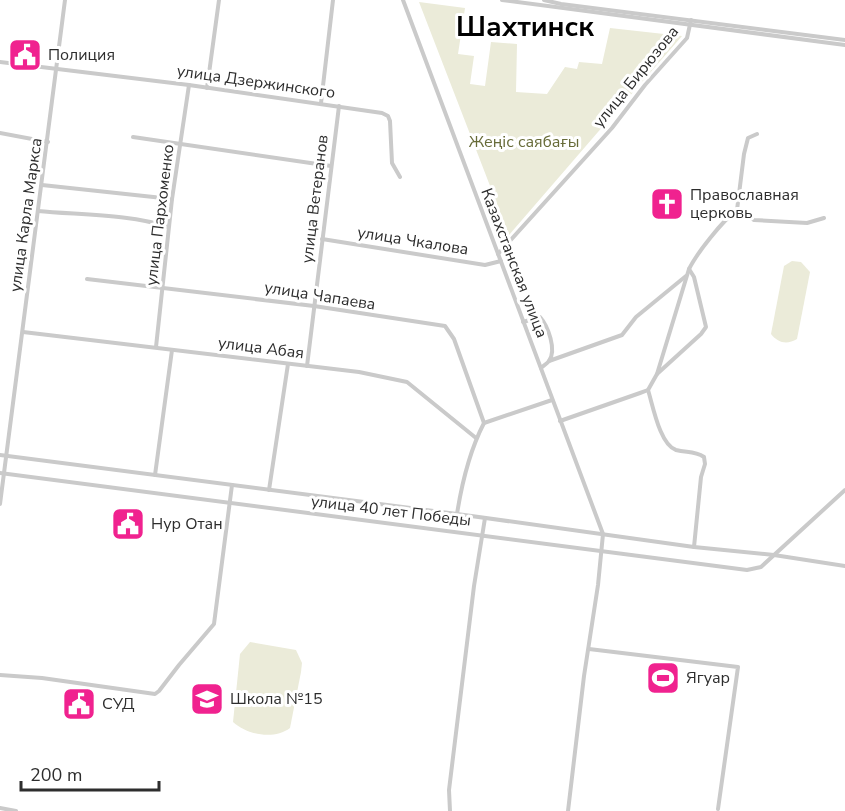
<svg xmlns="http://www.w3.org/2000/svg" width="845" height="811" font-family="'Nunito Sans',sans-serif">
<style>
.green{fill:#ebebd9}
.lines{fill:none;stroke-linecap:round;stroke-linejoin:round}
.street{stroke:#cacaca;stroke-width:4}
.labels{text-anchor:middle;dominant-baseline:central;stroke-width:6;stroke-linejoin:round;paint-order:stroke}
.poi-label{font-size:16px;fill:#2d2d2d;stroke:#fff;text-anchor:start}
.street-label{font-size:16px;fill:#2d2d2d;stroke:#fff}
.park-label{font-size:16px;fill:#676b38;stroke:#fff}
.town-label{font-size:28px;font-weight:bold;fill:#000;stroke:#fff}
</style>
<rect width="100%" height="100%" fill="#fff"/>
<!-- green -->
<g class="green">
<polygon points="419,2 465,8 458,54 474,56 470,84 485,86 491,42 517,44 516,92 547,94 565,67 577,69 579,62 602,64 610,28 682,36 621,106 620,110 617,110 509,235"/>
<path d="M 792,261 L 801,262 L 810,272 L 797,339 C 787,345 778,343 771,334 L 784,266 Z"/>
<path d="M 250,642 L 296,650 L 302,663 L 301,672 L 290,728 C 274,740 247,735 233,722 L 240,654 Z"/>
</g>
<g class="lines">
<!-- street -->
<g class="street">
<polyline points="403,0 603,534 598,585 584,676 568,811"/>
<polyline points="502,0 845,45"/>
<polyline points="544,0 561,4 845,40"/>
<polyline points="0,62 189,85 382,113 388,116 390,121 392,163 400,177"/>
<polyline points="207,88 219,0"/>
<polyline points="321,103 333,0"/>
<polyline points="0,133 48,142"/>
<polyline points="133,137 331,166"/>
<polyline points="42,185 172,199"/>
<polyline points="737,210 754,220 807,223 824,218"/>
<path d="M 38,211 C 78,215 131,214 168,227"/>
<polyline points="322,239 485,265 501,261"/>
<polyline points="498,254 612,128 645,85 687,38 691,20"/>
<polyline points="87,279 314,306 445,326 454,339 484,423"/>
<path d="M 523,322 L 540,317 C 548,326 557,350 549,361 C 547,364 543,366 541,368"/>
<polyline points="23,332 359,372 407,382 476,438"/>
<polyline points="156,347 172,199 189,85"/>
<polyline points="549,361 622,335 636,317 686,276"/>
<polyline points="307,366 339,106"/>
<polyline points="657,374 701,334 706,327 694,277 689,269"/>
<path d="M 648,390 C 653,406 660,445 676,450 C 687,453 694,450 704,457 L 705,464 L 701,477 L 694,547"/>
<path d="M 560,421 L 640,393 L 648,390 L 657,374 L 689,269 C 697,253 723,220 737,210 L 744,154 L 748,138 L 757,134"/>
<polyline points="0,455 457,514 694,547 774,555 845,566"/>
<polyline points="0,473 747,570 761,567 845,490"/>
<polyline points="155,475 172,350"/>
<polyline points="269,490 288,364"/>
<polyline points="0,504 65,0"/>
<path d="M 457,514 C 462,482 469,452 484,423 L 552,400"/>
<polyline points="589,649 738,667 718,809"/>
<polyline points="0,675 42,678 155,694 159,691 179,665 214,624 232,485"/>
<polyline points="0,808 16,811"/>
<polyline points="450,811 449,790 474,586 485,518"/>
</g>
</g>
<!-- icons -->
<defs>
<g id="civic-square" transform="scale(1.725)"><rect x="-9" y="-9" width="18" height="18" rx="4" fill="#f0228f" stroke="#fff"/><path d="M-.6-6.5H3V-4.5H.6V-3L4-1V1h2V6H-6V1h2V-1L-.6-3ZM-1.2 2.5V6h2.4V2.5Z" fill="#fff"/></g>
<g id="church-square" transform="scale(1.725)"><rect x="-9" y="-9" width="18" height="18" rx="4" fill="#f0228f" stroke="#fff"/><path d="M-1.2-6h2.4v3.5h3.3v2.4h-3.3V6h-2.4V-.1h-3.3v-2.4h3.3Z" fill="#fff"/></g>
<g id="stadium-square" transform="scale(1.725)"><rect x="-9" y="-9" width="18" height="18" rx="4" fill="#f0228f" stroke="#fff"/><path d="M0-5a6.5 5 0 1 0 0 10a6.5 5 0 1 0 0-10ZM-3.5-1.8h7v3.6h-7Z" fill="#fff"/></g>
<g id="school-square" transform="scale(1.725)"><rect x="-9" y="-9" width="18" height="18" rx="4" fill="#f0228f" stroke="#fff"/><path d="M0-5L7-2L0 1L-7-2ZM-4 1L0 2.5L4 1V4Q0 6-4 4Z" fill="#fff"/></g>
</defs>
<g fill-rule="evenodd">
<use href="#civic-square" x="25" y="55"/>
<use href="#church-square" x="667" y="204"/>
<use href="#civic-square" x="128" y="524"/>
<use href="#stadium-square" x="663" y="678"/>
<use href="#school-square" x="207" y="699"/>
<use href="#civic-square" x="79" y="704"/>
</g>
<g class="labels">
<!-- poi labels -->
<g class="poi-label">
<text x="48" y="55">Полиция</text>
<text x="690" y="195">Православная<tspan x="690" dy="18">церковь</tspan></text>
<text x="151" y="524">Нур Отан</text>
<text x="686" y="678">Ягуар</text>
<text x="230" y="699">Школа №15</text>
<text x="102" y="704">СУД</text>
</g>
<!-- street labels -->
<g class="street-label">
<text transform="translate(636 77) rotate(-51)">улица Бирюзова</text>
<text transform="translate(256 82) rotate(8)">улица Дзержинского</text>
<text transform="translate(315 199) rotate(-83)">улица Ветеранов</text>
<text transform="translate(26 215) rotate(-82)">улица Карла Маркса</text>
<text transform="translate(160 215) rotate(-83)">улица Пархоменко</text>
<text transform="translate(413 241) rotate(9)">улица Чкалова</text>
<text transform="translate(514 263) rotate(69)">Казахстанская улица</text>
<text transform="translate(320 296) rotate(9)">улица Чапаева</text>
<text transform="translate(261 348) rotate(7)">улица Абая</text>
<text transform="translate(391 511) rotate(7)">улица 40 лет Победы</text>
</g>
<!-- park labels -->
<g class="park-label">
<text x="524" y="142">Жеңіс саябағы</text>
</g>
<!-- town labels -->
<g class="town-label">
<text x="525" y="27">Шахтинск</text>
</g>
</g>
<!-- scale -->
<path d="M21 781v9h138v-9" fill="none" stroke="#2d2d2d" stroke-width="3"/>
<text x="30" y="781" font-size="18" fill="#2d2d2d" stroke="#ffffff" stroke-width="4.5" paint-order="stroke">200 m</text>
</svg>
